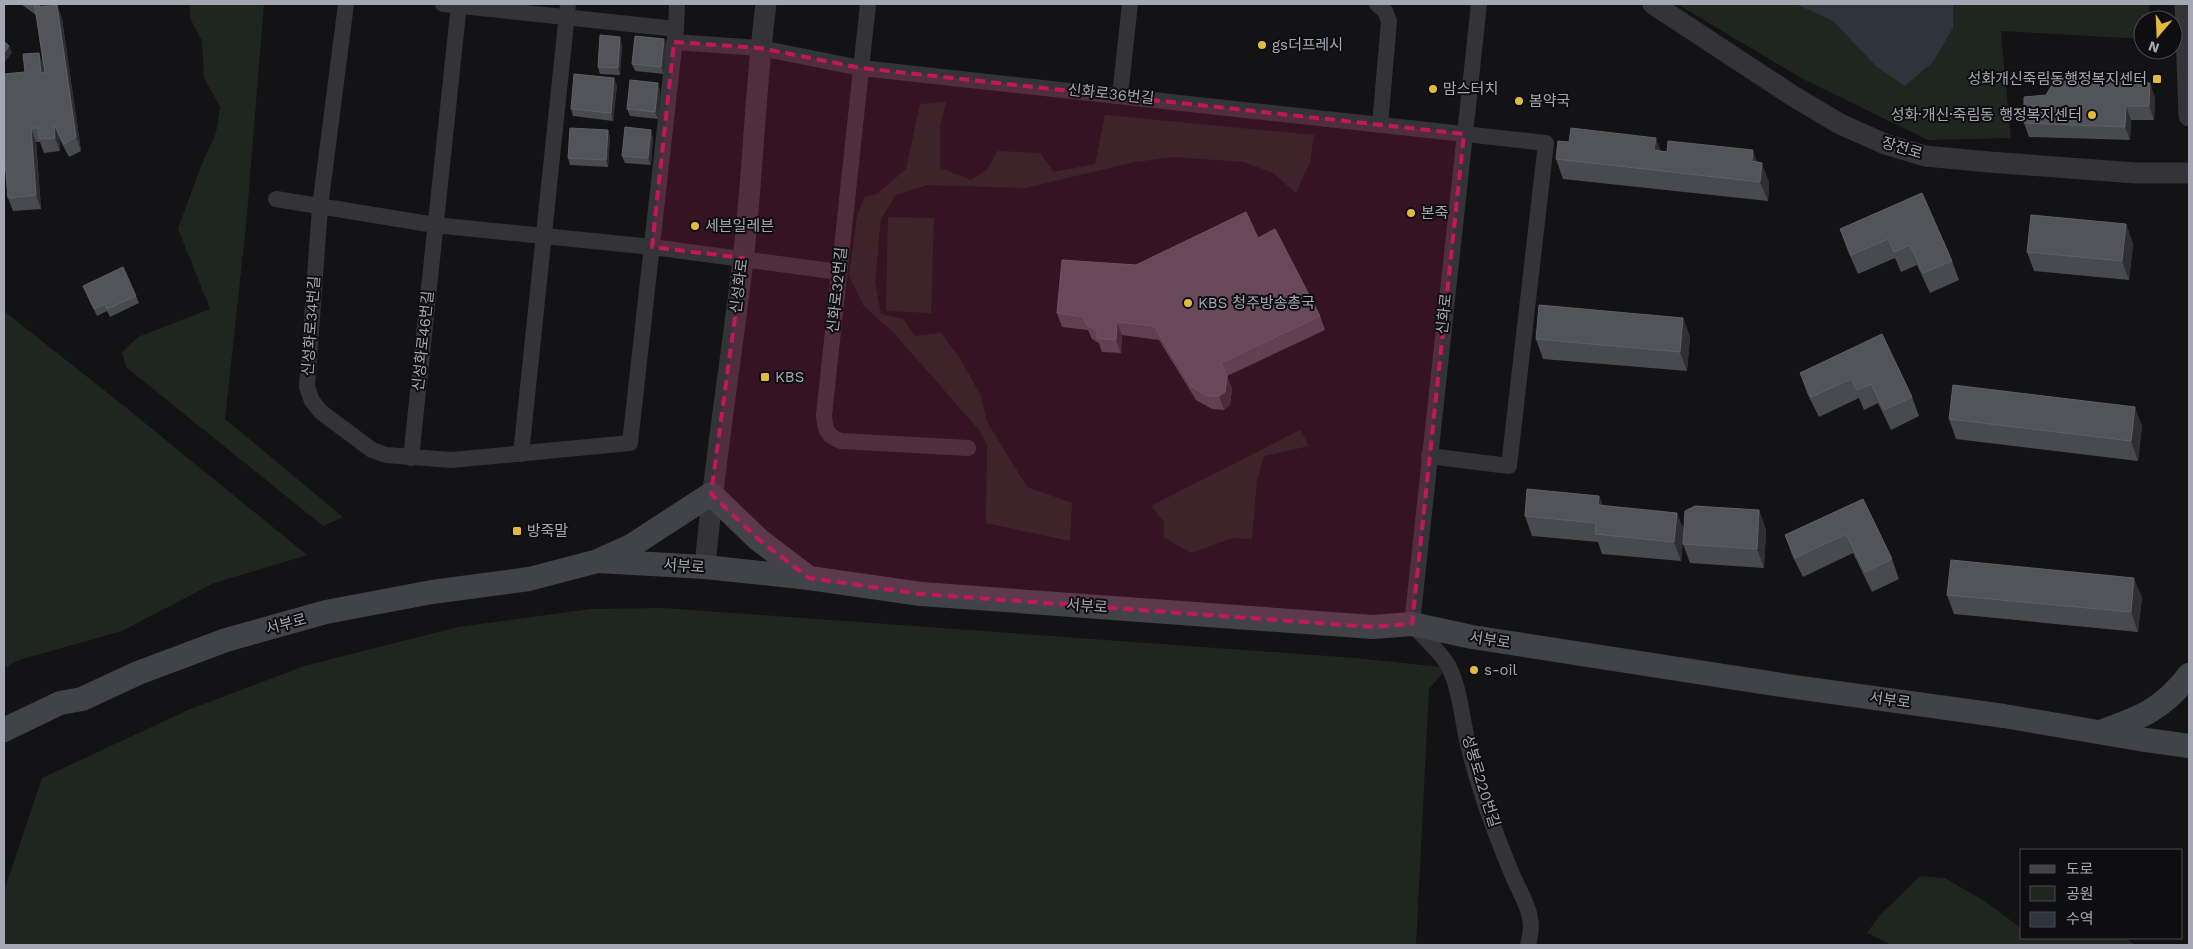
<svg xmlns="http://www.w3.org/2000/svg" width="2193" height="949" font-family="'Work Sans','Noto Sans KR',sans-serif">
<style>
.green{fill:#1f2620}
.water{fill:#2d343b}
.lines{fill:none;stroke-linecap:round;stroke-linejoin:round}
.minor{stroke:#343438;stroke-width:16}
.tertiary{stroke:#343438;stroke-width:21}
.secondary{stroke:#424348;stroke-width:24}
.wall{fill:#494a4f}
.shaded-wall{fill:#2f2f33}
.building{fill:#535459;stroke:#606167}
.marked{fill:#c2185b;fill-opacity:0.2;stroke:#c2185b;stroke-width:4;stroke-dasharray:10 6;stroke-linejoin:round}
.poi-dot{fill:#e0bb3e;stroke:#0e0d0f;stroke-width:2}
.labels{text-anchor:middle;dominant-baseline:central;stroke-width:4;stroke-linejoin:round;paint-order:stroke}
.poi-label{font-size:15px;fill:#a5a8b3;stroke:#0e0d0f;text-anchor:start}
.street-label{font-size:15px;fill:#a5a8b3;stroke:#0e0d0f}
</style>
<rect width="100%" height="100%" fill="#131214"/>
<!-- green -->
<g class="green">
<polygon points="190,4 264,4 246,226 225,419 343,517 323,526 126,367 122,352 138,337 210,309 178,229 201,166 216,133 220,107 204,78 202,41 190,18"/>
<polygon points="1677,4 2149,4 2149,20 2143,20 2143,39 2001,31 2011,138 1928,140 1801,78"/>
<polygon points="946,102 940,127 940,168 971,180 987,170 998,151 1040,153 1054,172 1095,164 1105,115 1314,135 1310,162 1296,193 1273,173 1244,162 1174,157 1135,162 1025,188 927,185 896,195 881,218 875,282 881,314 903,319 915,336 941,333 961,360 981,396 987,422 1027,487 1072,503 1070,541 986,523 987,446 980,431 894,333 863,305 849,276 857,216 865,197 877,194 906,169 920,104"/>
<polygon points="888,217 934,218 931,313 886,311"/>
<polygon points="4,311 119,402 307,555 212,584 122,631 19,660 4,668"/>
<polygon points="1300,430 1309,446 1264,456 1257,480 1252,539 1232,538 1192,553 1164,538 1164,522 1151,506"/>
<polygon points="664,608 1355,658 1441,667 1446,669 1429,689 1416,945 4,945 4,891 42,778 188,710 304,666 458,627 590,609"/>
<polygon points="1920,876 1945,878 1986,902 2022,929 2022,938 2126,938 2135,945 1892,945 1867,933 1879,916"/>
</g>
<!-- water -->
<polygon class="water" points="1796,4 1953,4 1953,28 1933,62 1905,86 1877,67 1833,21"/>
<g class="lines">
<!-- minor -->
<g class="minor">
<polyline points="346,4 320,207 307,387 312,401 321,412 372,450 386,455 452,460 630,443 676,29 677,4"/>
<polyline points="443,4 676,29"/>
<path d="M 868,4 L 824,415 C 825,430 827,436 841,441 L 968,448"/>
<polyline points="1377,4 1385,11 1389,21 1380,125"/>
<path d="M 1479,4 L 1412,624 C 1422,636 1442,653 1449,667 C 1461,692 1462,722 1469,748 C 1479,791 1495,833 1512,874 C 1523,900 1537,916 1528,945"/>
<polyline points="674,42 760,48 861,68 1546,143 1509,466 1429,456"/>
<polyline points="1120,95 1130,4"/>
<polyline points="276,199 435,225 652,247 839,272"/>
<polyline points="521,454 568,4"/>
<polyline points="411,458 459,4"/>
</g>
<!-- tertiary -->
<g class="tertiary">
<polyline points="1653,4 1793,96 1840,124 1885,144 1925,156 1989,162 2136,173 2189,173"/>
<polyline points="2185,4 2189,116"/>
<path d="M 705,567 C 714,464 731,362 743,260 C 753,175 755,89 766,4"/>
</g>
<!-- secondary -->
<g class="secondary">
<polyline points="600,560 631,546 711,494 759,540 809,578"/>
<polyline points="4,730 60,703 82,699 138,673 226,640 326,612 432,592 529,579 598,561 705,567 809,578 921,594 1373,627 1412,624 1472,637 1788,686 2004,716 2139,739 2189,746"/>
<path d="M 2100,732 C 2140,718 2162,710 2189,675"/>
</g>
</g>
<!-- wall -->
<g class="wall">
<polygon points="21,4 50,4 48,6 57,5 62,19 81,151 69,157 59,138 60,151 44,153 40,142 36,142 41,209 13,211 8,198 25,72 43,65 36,15"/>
<polygon points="622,44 620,75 600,74 598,67"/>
<polygon points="667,46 664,74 635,71 632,64"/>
<polygon points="617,85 613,121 573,116 571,109"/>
<polygon points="660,90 658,119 630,116 627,109"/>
<polygon points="2155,97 2154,120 2131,120 2130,140 2029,137 2024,123"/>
<polygon points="608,130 610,137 608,167 570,165 568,158"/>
<polygon points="653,137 651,165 625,163 622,156"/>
<polygon points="1661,151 1757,162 1769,182 1768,201 1563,179 1556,159"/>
<polygon points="1922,193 1952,261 1959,280 1930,293 1917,265 1901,272 1895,258 1858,274 1847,249 1840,229"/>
<polygon points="2126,224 2133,244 2129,280 2034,271 2027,252"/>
<polygon points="1258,238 1320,316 1325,330 1227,376 1232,389 1230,405 1224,410 1212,409 1196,400 1159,340 1122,335 1121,353 1102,352 1099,343 1092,339 1088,330 1062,327 1057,313 1136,265"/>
<polygon points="83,286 136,296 139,303 110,317 107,311 97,316"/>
<polygon points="1683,318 1690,337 1687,371 1543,359 1536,339"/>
<polygon points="1882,334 1912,397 1919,416 1891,430 1878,403 1864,410 1859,398 1819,417 1807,393 1800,373"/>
<polygon points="1949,419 2142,426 2138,461 1956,439"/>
<polygon points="1599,496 1603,506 1677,513 1684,532 1681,561 1602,554 1598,542 1532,536 1525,516"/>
<polygon points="1863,499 1892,559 1899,579 1872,592 1853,553 1803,577 1792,555 1785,535"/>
<polygon points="1759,510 1766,530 1764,568 1690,563 1683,544"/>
<polygon points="1947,595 2142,597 2138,632 1954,614"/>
</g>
<!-- shaded-wall -->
<g class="shaded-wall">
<polygon points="39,4 50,4 44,12 39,7"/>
<polygon points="57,5 62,19 81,151 76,137"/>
<polygon points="620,37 622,44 620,75 618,68"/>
<polygon points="664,39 667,46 664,74 661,67"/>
<polygon points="9,46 12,53 4,63 4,53"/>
<polygon points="39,53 44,66 46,87 41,73"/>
<polygon points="614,78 617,85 613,121 611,113"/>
<polygon points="658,83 660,90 658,119 655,112"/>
<polygon points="2150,83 2155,97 2154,120 2149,106"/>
<polygon points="2126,106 2131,120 2130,140 2125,127"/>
<polygon points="54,124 59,138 60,151 55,138"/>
<polygon points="31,128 36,142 41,209 36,195"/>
<polygon points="608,130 610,137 608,167 606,160"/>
<polygon points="651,130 653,137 651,165 648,158"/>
<polygon points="1656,138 1663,157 1654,150"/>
<polygon points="1753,150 1760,170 1752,161"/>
<polygon points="1762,163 1769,182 1768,201 1760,182"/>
<polygon points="2126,224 2133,244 2129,280 2122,261"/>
<polygon points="1683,318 1690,337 1687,371 1680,352"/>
<polygon points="1117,322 1122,335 1121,353 1116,340"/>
<polygon points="1227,376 1232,389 1230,405 1224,410 1219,396"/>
<polygon points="2135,407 2142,426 2138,461 2131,441"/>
<polygon points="1599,496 1606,515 1598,505"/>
<polygon points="1759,510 1766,530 1764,568 1757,549"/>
<polygon points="1677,513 1684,532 1681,561 1674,542"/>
<polygon points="2134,578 2142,597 2138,632 2131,612"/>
</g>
<!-- building -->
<g class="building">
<polygon points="33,4 39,4 39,7 57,5 76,137 64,144 54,124 55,138 39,139 38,128 31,128 36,195 8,198 4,150 4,74 25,72 23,54 39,53 41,73 45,72 35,8"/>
<polygon points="600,35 620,37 618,68 598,67"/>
<polygon points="635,36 664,39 661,67 632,64"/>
<polygon points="4,41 9,46 4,53"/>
<polygon points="574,74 614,78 611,113 571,109"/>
<polygon points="2056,78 2150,83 2149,106 2126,106 2125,127 2024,123 2024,97 2046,95"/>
<polygon points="630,80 658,83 655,112 627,109"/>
<polygon points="625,127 651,130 648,158 622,156"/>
<polygon points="570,128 608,130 606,160 568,158"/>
<polygon points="1571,128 1656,138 1654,150 1667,152 1668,141 1753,150 1752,161 1762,163 1760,182 1556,159 1558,141 1569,142"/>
<polygon points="1922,193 1952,261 1923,273 1910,245 1894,252 1888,239 1851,255 1840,229"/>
<polygon points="1246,212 1258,238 1275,229 1320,316 1221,363 1227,376 1225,392 1219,396 1207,396 1191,386 1154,326 1117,322 1116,340 1097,338 1097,331 1087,325 1083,317 1057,313 1062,260 1136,265"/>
<polygon points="2031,215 2126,224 2122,261 2027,252"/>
<polygon points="123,267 136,296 107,309 105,304 94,309 83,286"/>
<polygon points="1539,305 1683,318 1680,352 1536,339"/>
<polygon points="1882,334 1912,397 1884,410 1871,384 1857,390 1851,379 1811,397 1800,373"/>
<polygon points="1953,385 2135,407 2131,441 1949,419"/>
<polygon points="1527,489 1599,496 1598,505 1677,513 1674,542 1595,534 1596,523 1525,516"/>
<polygon points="1863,499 1892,559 1865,572 1846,534 1795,558 1785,535"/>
<polygon points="1695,506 1759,510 1757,549 1683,544 1685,511"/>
<polygon points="1951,560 2134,578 2131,612 1947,595"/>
</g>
<!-- marked area -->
<path class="marked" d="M 674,42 L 760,48 L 861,68 L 1464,134 L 1412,624 L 1373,627 L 921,594 L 809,578 L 759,540 L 711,494 L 743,258 L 652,247 Z"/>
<!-- markers -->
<g class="poi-dot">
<circle cx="1262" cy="45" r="5"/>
<rect x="2152" y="74" width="10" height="10" rx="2.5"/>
<circle cx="1433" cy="89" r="5"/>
<circle cx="1519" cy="101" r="5"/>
<circle cx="2092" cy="115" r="5"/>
<circle cx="1411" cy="213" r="5"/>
<circle cx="695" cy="226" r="5"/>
<circle cx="1188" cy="303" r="5"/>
<rect x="760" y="372" width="10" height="10" rx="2.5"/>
<rect x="512" y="526" width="10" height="10" rx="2.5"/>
<circle cx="1474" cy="670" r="5"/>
</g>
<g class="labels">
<!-- poi labels -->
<g class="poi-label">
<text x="1272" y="45">gs더프레시</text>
<text x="2147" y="79" text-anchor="end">성화개신죽림동행정복지센터</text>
<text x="1443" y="89">맘스터치</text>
<text x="1529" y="101">봄약국</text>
<text x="2082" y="115" text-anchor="end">성화·개신·죽림동 행정복지센터</text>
<text x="1421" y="213">본죽</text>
<text x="705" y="226">세븐일레븐</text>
<text x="1198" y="303">KBS 청주방송총국</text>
<text x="775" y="377">KBS</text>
<text x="527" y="531">방죽말</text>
<text x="1484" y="670">s-oil</text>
</g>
<!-- street labels -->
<g class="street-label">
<text transform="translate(1111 94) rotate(6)">신화로36번길</text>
<text transform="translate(1902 148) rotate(17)">장전로</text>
<text transform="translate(739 286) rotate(-83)">신성화로</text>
<text transform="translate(837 290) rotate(-84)">신화로32번길</text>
<text transform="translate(1444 314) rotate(-84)">신화로</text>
<text transform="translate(311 326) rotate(-86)">신성화로34번길</text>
<text transform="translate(423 341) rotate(-84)">신성화로46번길</text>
<text transform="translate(684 566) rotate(4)">서부로</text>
<text transform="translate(1087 606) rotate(4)">서부로</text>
<text transform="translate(286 624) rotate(-15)">서부로</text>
<text transform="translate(1490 640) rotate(9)">서부로</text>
<text transform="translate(1890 700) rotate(8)">서부로</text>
<text transform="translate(1481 781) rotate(73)">성봉로220번길</text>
</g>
</g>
<!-- border -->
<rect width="2193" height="949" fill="none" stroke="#a5a8b3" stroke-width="10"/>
<!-- legend -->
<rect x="2020" y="849" width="162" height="90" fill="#0e0d0f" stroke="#4a4b51"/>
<rect x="2030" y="865" width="25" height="8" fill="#424348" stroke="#4a4b51"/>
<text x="2066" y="874" font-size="15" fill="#a5a8b3">도로</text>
<rect x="2030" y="886" width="25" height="15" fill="#1f2620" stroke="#4a4b51"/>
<text x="2066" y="899" font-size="15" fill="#a5a8b3">공원</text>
<rect x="2030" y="912" width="25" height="15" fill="#2d343b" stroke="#4a4b51"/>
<text x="2066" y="924" font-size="15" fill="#a5a8b3">수역</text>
<!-- north arrow -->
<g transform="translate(2158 35) rotate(199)"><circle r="24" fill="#0e0d0f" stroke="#4a4b51"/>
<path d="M0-4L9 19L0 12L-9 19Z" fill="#e0bb3e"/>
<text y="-8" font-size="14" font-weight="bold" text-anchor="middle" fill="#a5a8b3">N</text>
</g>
</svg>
